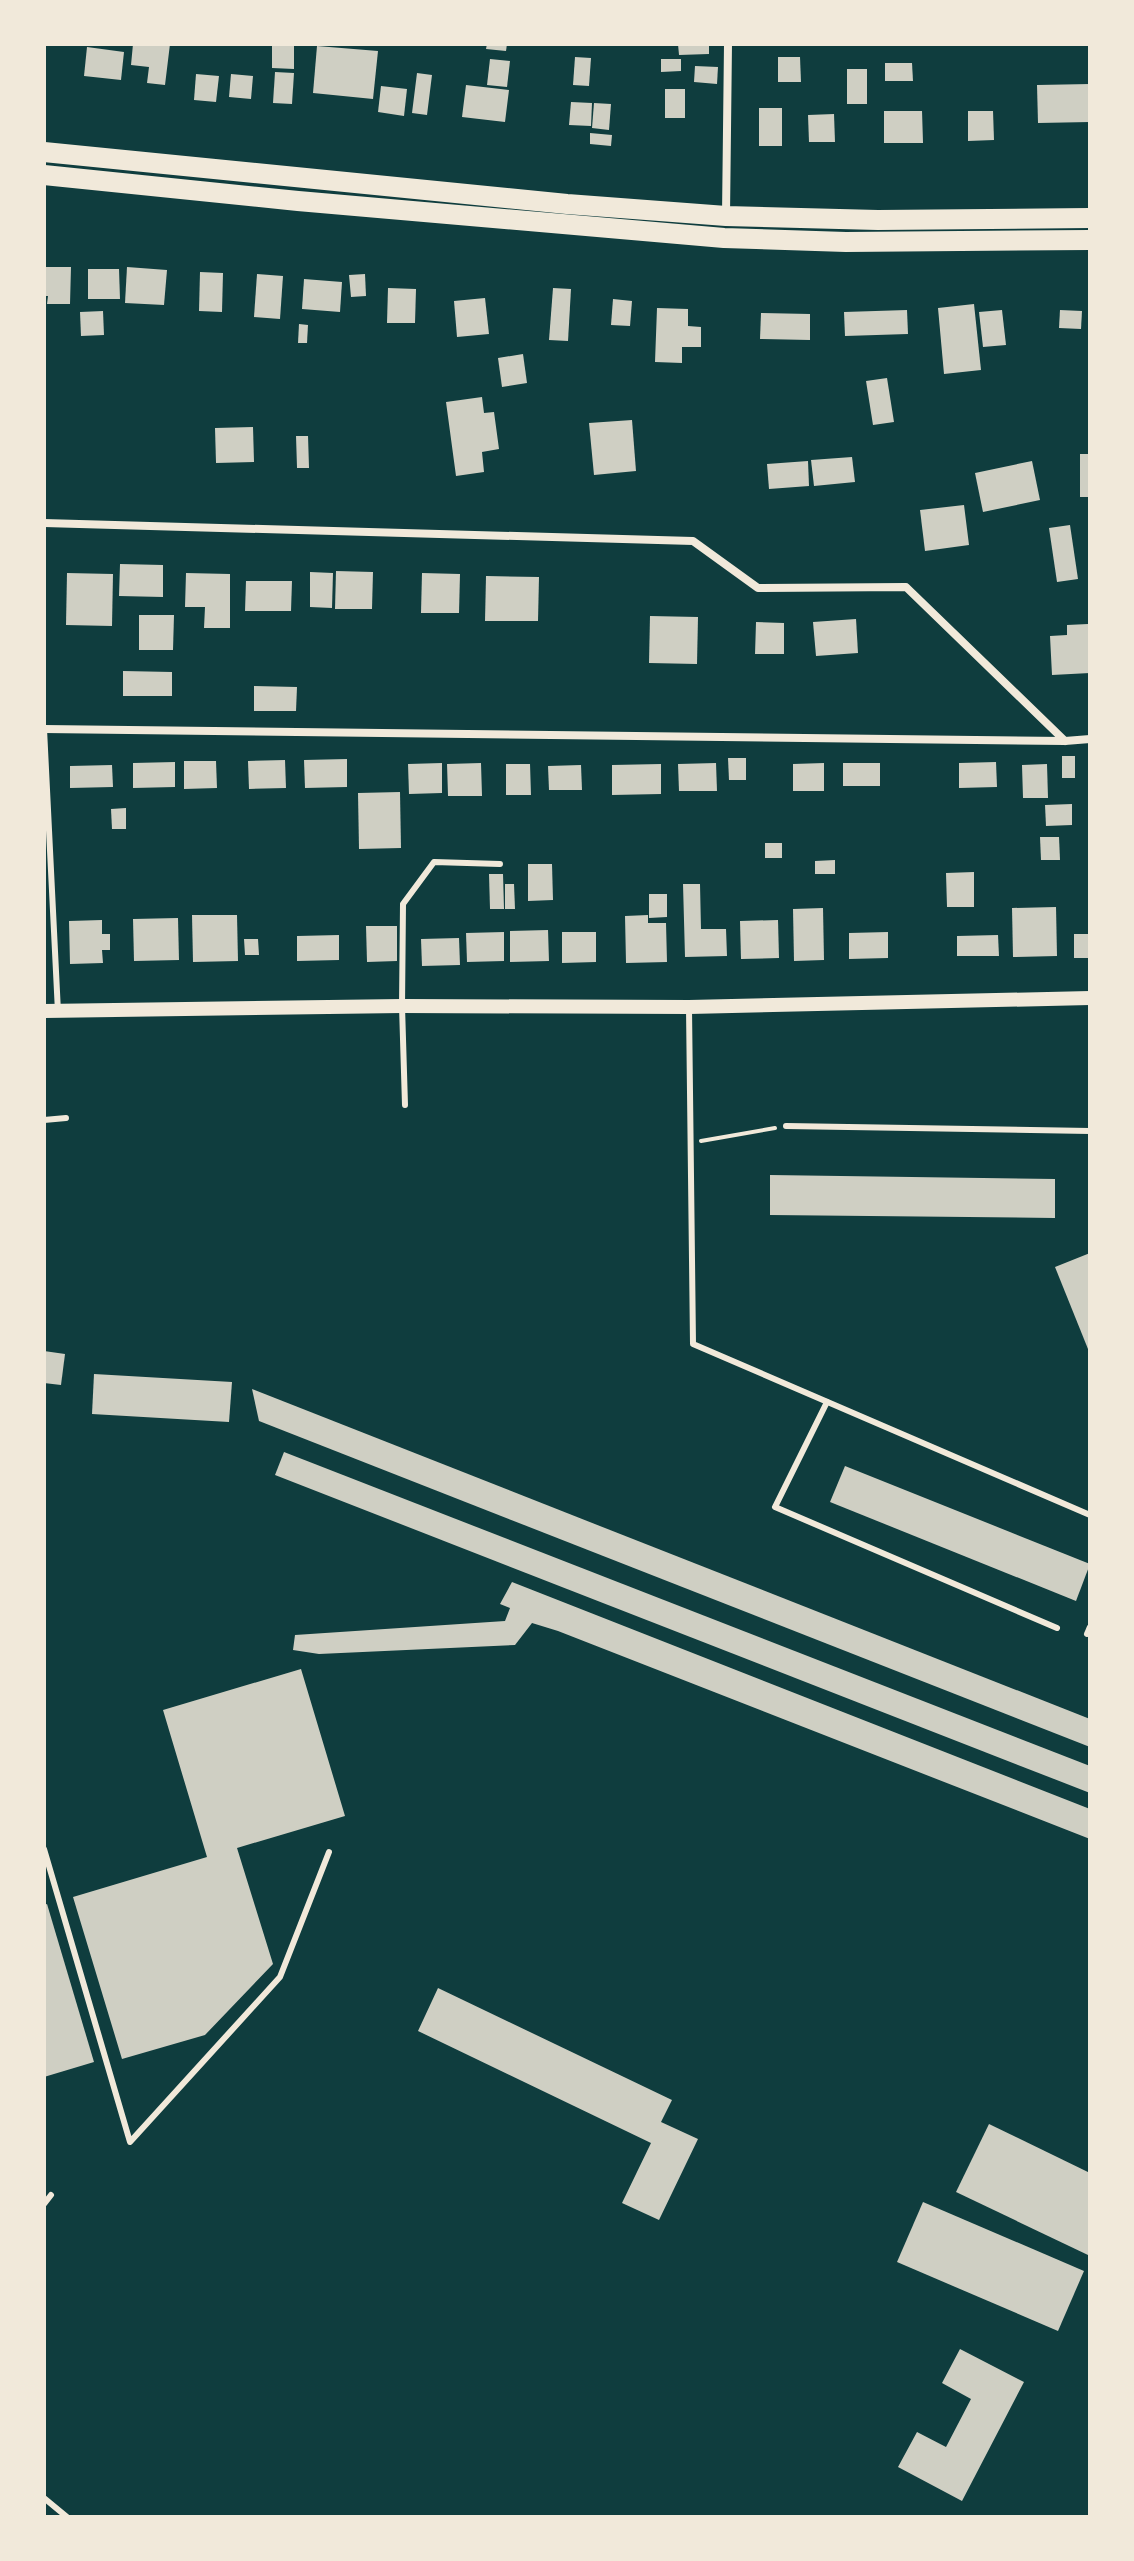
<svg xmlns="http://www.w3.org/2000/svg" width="1134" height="2561" font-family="'Fira Sans Condensed',sans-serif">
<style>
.building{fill:#cfcfc3}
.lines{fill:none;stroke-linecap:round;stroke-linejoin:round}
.path{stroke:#f1e9da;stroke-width:4}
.service{stroke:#f1e9da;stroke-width:6}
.minor{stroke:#f1e9da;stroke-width:8}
.tertiary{stroke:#f1e9da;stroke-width:14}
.primary{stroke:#f1e9da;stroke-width:20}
</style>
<rect width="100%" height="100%" fill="#0f3d3e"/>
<!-- building -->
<g class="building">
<polygon points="133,44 170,44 165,85 147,83 149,67 131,65"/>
<polygon points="272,44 294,44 294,69 272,68"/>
<polygon points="487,44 507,44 506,51 486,49"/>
<polygon points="678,44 709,44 709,54 679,55"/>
<polygon points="317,46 378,51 373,99 313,93"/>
<polygon points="87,47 124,52 121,80 84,76"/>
<polygon points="575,57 591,58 589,86 573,85"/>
<polygon points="778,57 800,57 801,82 778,82"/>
<polygon points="490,59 510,61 507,87 487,85"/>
<polygon points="661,59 681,59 681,71 661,72"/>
<polygon points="885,63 912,63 913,81 885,81"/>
<polygon points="695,66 718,67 717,84 694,82"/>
<rect x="847" y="69" width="20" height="35"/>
<polygon points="275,72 294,73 292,104 273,103"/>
<polygon points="417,73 432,75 427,115 412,113"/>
<polygon points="196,74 219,76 216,102 194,100"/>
<polygon points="231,74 253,76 251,99 229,97"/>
<polygon points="1090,84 1090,122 1038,123 1037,85"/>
<polygon points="466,85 509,90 505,122 462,117"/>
<polygon points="381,86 407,89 404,116 378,112"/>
<rect x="665" y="89" width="20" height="29"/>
<polygon points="571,102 592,103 591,126 569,125"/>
<polygon points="594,103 611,104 609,130 592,128"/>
<rect x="759" y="108" width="23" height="38"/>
<polygon points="884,111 922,111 923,143 884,143"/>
<polygon points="968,111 993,111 994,140 968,141"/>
<polygon points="834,114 835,142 809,142 808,115"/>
<polygon points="590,133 612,135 611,146 590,144"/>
<polygon points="44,267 71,267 70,304 47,304 48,296 44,296"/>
<polygon points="127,267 167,270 164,305 125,303"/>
<polygon points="88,269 119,269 120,299 88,299"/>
<polygon points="200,272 223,273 222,312 199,311"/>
<polygon points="257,274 283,276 280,319 254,317"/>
<polygon points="365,274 366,296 351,297 349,275"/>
<polygon points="304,279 342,282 340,312 302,309"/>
<polygon points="388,288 416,289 415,323 387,323"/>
<polygon points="553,288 571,289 568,341 549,340"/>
<polygon points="485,298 489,334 457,337 454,301"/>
<polygon points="613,299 632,301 630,326 611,325"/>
<polygon points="974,304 981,370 944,374 938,308"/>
<polygon points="657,308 688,309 688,326 701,327 701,347 682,347 682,363 655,362"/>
<polygon points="907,310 908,334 845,336 844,312"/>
<polygon points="1002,310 1006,345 983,347 979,312"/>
<polygon points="1060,310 1082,311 1081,329 1059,328"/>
<polygon points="103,311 104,335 81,336 80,312"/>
<polygon points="761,313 810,314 810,340 760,339"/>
<polygon points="299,324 308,325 307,343 298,343"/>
<polygon points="523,354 527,383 502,387 498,358"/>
<polygon points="887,378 894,422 873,425 866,381"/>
<polygon points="482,397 484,413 494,412 499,449 482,452 484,472 456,476 446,402"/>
<polygon points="632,420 636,471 594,475 589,423"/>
<polygon points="253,427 254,462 216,463 215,428"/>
<polygon points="296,436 308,436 309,468 297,468"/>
<rect x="1080" y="454" width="10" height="43"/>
<polygon points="852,457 855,482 814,486 811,460"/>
<polygon points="808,461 809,486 769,489 767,464"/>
<polygon points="1032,461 1040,500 983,512 975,473"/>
<polygon points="964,505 969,545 925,551 920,510"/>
<polygon points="1070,525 1078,579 1057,582 1049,528"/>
<polygon points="120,564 163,565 163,597 119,596"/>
<polygon points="336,571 373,572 372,609 335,609"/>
<polygon points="310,572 333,573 332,608 310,607"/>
<polygon points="67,573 113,574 112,626 66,625"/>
<polygon points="186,573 230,574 230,628 204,628 205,607 185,607"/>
<polygon points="422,573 460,574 459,613 421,613"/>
<polygon points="486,576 539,577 538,621 485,621"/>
<polygon points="246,581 292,581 291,611 245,611"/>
<polygon points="139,615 174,615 173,650 139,650"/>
<polygon points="650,616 698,617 697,664 649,663"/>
<polygon points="856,619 858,653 816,656 813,622"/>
<polygon points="756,622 784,623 784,654 755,654"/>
<polygon points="1088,624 1090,673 1052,675 1050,636 1067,635 1067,625"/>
<polygon points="123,671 172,672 172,696 123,696"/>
<polygon points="254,686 297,687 296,711 254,711"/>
<rect x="1062" y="756" width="13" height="22"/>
<polygon points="728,758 746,758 746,780 729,780"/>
<polygon points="347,759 347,787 305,788 304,760"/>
<polygon points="285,760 286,788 249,789 248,761"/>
<polygon points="184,761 216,761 217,788 184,789"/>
<polygon points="175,762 175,787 133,788 133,763"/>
<polygon points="996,762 997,787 959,788 959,763"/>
<polygon points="442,763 442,793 409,794 408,764"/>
<polygon points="481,763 482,796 448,796 447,764"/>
<polygon points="716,763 717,791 679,791 678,764"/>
<polygon points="824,763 824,791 793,791 793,764"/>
<rect x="843" y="763" width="37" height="23"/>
<polygon points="506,764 530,764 531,795 506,795"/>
<polygon points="661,764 661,794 612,795 612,765"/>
<polygon points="1047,764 1048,798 1023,798 1022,765"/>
<polygon points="112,765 113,787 70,788 70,766"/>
<polygon points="581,765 582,790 549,790 548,766"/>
<polygon points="400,792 401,848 359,849 358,793"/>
<polygon points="1072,804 1072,825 1046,826 1045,805"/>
<polygon points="126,808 126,829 112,829 111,809"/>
<polygon points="1040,837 1059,837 1060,860 1041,860"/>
<rect x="765" y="843" width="17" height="15"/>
<polygon points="835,860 835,874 815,874 815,861"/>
<polygon points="528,864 552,864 553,900 528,901"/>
<polygon points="974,872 974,907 947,907 946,873"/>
<polygon points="489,874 503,874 504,909 490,909"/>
<polygon points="505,884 514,884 515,909 505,909"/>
<polygon points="683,884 700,884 701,929 726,929 727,956 685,957"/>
<polygon points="649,894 667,894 667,917 649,918"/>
<polygon points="1056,907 1057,956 1013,957 1012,908"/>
<polygon points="823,908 824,960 794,961 793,909"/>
<polygon points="192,915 237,915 238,961 193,962"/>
<polygon points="648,915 648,923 666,923 667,962 626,963 625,916"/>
<polygon points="178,918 179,960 134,961 133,919"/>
<polygon points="102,920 102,934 110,934 110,950 102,950 103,963 70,964 69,921"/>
<polygon points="778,920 779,958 741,959 740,921"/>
<polygon points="366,926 397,926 397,961 367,962"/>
<polygon points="548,930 549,961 510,962 510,931"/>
<polygon points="504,932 504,961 467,962 466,933"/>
<polygon points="562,932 596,932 596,962 562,963"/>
<polygon points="888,932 888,958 849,959 849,933"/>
<rect x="1074" y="934" width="16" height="24"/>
<polygon points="339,935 339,960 297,961 297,936"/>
<polygon points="998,935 999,956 957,956 957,936"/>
<polygon points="459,938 460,965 422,966 421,939"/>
<polygon points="244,939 258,939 259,955 245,955"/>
<polygon points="770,1175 1055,1179 1055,1218 770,1215"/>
<polygon points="1090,1253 1090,1354 1055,1267"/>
<polygon points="44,1351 65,1354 61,1385 44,1383"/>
<polygon points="94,1374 232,1382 229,1422 92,1414"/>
<polygon points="252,1389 1090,1719 1090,1747 259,1421"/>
<polygon points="284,1452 1090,1766 1090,1793 275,1475"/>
<polygon points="845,1466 1090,1564 1076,1601 830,1502"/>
<polygon points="512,1582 1090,1809 1090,1839 558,1631 532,1623 515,1645 319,1654 293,1650 295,1635 505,1621 510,1608 500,1604"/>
<polygon points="301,1669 345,1816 237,1848 273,1964 205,2035 122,2059 73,1897 207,1857 163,1710"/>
<polygon points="47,1904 94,2062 44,2077 44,1905"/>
<polygon points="438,1988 672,2100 661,2122 698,2139 659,2220 622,2203 651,2143 418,2031"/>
<polygon points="989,2124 1090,2173 1088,2255 956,2192"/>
<polygon points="923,2202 1084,2271 1058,2331 897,2262"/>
<polygon points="960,2349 1024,2382 962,2501 898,2467 917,2432 946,2447 971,2399 942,2383"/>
</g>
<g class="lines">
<!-- path -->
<polyline class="path" points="701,1141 775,1128"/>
<!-- service -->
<g class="service">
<polyline points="44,729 58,1012"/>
<polyline points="689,1008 693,1344 1090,1515"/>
<polyline points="405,1105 402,1006 403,904 434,862 500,864"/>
<polyline points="44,1120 66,1118"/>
<polyline points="786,1126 1090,1131"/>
<polyline points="827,1402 775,1507 1057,1628"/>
<polyline points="1087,1634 1090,1627"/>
<polyline points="44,1849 130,2142 280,1977 329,1852"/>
<polyline points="44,2204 51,2195"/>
<polyline points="44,2498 67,2517"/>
</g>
<!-- minor -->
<g class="minor">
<polyline points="726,215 728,44"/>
<polyline points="44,523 693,541 758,588 906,587 1065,741"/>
<polyline points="44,729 1065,741 1090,739"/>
</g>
<!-- tertiary -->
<polyline class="tertiary" points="44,1011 402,1006 689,1007 1090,998"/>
<!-- primary -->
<g class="primary">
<polyline points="44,152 567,204 726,216 878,220 1090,218"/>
<polyline points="44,175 298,201 724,238 846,242 1090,240"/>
</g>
</g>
<!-- border -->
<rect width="1134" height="2561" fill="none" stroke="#f1e9da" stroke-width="92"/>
</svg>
